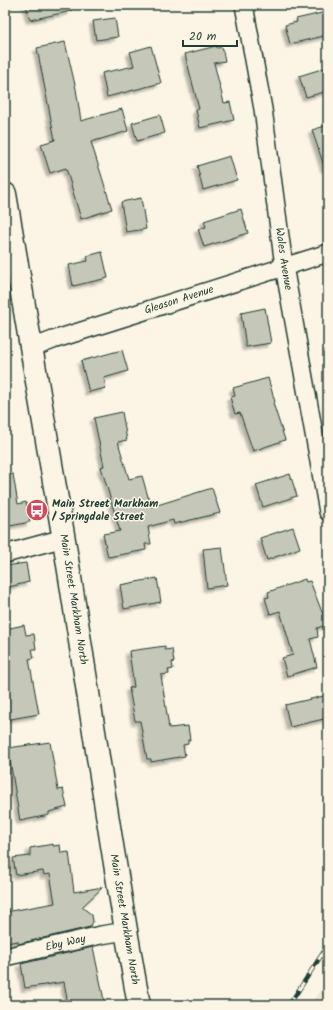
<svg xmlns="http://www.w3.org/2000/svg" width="333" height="1010" font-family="Kalam,sans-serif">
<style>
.built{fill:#ece7d8}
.building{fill:#c5c7b9;stroke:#1f3d34;filter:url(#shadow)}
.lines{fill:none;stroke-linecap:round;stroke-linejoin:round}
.street-casing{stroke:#1f3d34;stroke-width:20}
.primary-casing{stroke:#1f3d34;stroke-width:25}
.street{stroke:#fcf5e5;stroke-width:17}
.primary{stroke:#fcf5e5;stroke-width:22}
.rail-casing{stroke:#1f3d34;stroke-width:4.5}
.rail{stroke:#fcf5e5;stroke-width:3;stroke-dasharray:9;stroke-linecap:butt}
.labels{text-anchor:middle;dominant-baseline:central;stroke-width:3;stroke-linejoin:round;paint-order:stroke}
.street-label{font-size:11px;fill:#1f3d34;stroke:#fcf5e5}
.poi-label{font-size:11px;font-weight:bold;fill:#1f3d34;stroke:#fcf5e5;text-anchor:start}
</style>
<defs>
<filter id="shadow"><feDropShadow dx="-3.5" dy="3.5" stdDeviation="1" flood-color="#0004"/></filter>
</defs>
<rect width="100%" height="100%" fill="#fcf5e5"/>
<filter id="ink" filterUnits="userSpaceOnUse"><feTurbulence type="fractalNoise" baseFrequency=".025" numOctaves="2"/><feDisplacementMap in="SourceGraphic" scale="8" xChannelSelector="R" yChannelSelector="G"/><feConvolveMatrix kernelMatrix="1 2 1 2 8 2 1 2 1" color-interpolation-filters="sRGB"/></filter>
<g filter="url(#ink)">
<!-- built -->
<polygon class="built" points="328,980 328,1005 309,1005"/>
<!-- building -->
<g class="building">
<polygon points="26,5 70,5 71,11 30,20"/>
<polygon points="326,12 328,35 290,44 285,25 297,22 296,19"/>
<polygon points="115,18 118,37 96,40 93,21"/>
<polygon points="65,42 76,89 81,121 122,109 128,131 91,142 112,209 81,219 66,168 50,173 41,144 55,140 37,48"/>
<polygon points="151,46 161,83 107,97 102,73 134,66 130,52"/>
<polygon points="216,46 217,48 222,47 225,61 214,63 224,103 230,102 234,120 200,128 196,110 199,109 185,54"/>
<polygon points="328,67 328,91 306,97 299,76"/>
<polygon points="160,115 165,133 137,141 132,123"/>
<polygon points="328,125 328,168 325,169 312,130"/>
<polygon points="230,156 237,180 203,190 197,166"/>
<polygon points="141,198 146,229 126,232 121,202"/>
<polygon points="241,209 248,233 204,247 198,229 206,227 204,221"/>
<polygon points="102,252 108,278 73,286 69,265 88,261 87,256"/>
<polygon points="265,308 271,343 246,347 241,313"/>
<polygon points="122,350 128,371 104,378 106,388 89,392 81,361"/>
<polygon points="268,378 275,402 273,403 285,440 253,451 240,413 235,414 230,397 235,396 233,388"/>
<polygon points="122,412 127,440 118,442 129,479 142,476 151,507 212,488 220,513 174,524 173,520 148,527 151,544 145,544 146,550 108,557 103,534 120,531 101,467 104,466 94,418"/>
<polygon points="13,474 18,504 26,502 30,522 5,527 5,475"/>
<polygon points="290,474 297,496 263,507 256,485"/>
<polygon points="293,527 300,548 267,560 260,538"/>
<polygon points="222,547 227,585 207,588 203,549"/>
<polygon points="26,563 29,582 5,588 5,566"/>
<polygon points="157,578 161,602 124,609 120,585"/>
<polygon points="305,579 306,582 310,581 327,625 317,628 318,637 310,639 317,667 287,676 282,658 293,655 280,611 270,614 265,598 269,597 268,592"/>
<polygon points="24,625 26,635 34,634 36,649 32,649 34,658 29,659 39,714 5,720 5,629"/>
<polygon points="165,646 165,650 172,649 174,662 172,662 173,669 168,670 169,674 161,675 169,728 188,726 190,740 188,740 188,744 183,745 185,756 151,762 151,759 147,759 140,721 135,721 129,688 134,687 129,651"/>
<polygon points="328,695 328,718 290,727 285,705"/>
<polygon points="50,742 58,790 63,789 67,807 49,812 49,815 20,821 8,748"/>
<polygon points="53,844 53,846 60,845 61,853 69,852 74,892 103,887 82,907 92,915 93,922 90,927 18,944 18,941 5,943 5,912 55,903 50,874 44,875 43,871 16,875 13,858 30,856 30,848"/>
<polygon points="93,947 105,1005 68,1005 64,982 25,988 21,964"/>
</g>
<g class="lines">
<!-- street casing -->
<g class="street-casing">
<g id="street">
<path id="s1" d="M 244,5 L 263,109 L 284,266 L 328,512"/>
<path id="s2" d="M 30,349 L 53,340 L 328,253"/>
<polyline points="5,554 64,538"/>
<path id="s3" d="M 5,957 L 101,935 L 126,931"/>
</g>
</g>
<!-- primary casing -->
<g class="primary-casing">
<g id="primary">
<path id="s4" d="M 5,194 C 24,309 45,424 64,540 C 89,695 111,850 139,1005"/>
</g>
</g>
<!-- street -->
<use href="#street" class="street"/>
<!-- primary -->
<use href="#primary" class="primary"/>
<!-- rail casing -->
<g class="rail-casing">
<polyline id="rail" points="289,1005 328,945"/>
</g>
<!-- rail -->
<use href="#rail" class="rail"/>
</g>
</g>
<!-- icons -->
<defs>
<g id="bus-disc" transform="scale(1.15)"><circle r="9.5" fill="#d1495b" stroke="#fcf5e5"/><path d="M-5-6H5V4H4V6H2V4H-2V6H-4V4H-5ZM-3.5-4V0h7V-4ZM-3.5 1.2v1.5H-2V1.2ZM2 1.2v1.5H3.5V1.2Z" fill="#fff"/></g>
</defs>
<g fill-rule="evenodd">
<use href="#bus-disc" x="37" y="510"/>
</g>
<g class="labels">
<!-- street labels -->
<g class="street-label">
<text stroke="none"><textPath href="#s1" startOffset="257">Wales Avenue</textPath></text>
<text stroke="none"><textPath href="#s2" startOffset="157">Gleason Avenue</textPath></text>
<text stroke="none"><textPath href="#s4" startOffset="411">Main Street Markham North</textPath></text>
<text stroke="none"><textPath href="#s4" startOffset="735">Main Street Markham North</textPath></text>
<text stroke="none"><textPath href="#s3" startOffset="62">Eby Way</textPath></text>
</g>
<!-- poi labels -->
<g class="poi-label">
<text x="52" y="504">Main Street Markham<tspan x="52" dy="13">/ Springdale Street</tspan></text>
</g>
</g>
<!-- margin -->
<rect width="333" height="1010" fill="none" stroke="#fcf5e5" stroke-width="20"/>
<rect x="10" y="10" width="313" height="990" fill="none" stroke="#1f3d34" stroke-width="1.5" filter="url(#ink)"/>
<!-- scale -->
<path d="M183 40v6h54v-6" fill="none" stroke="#1f3d34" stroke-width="2"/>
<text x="189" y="40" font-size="12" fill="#1f3d34" stroke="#fcf5e5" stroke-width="3" paint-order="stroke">20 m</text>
</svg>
